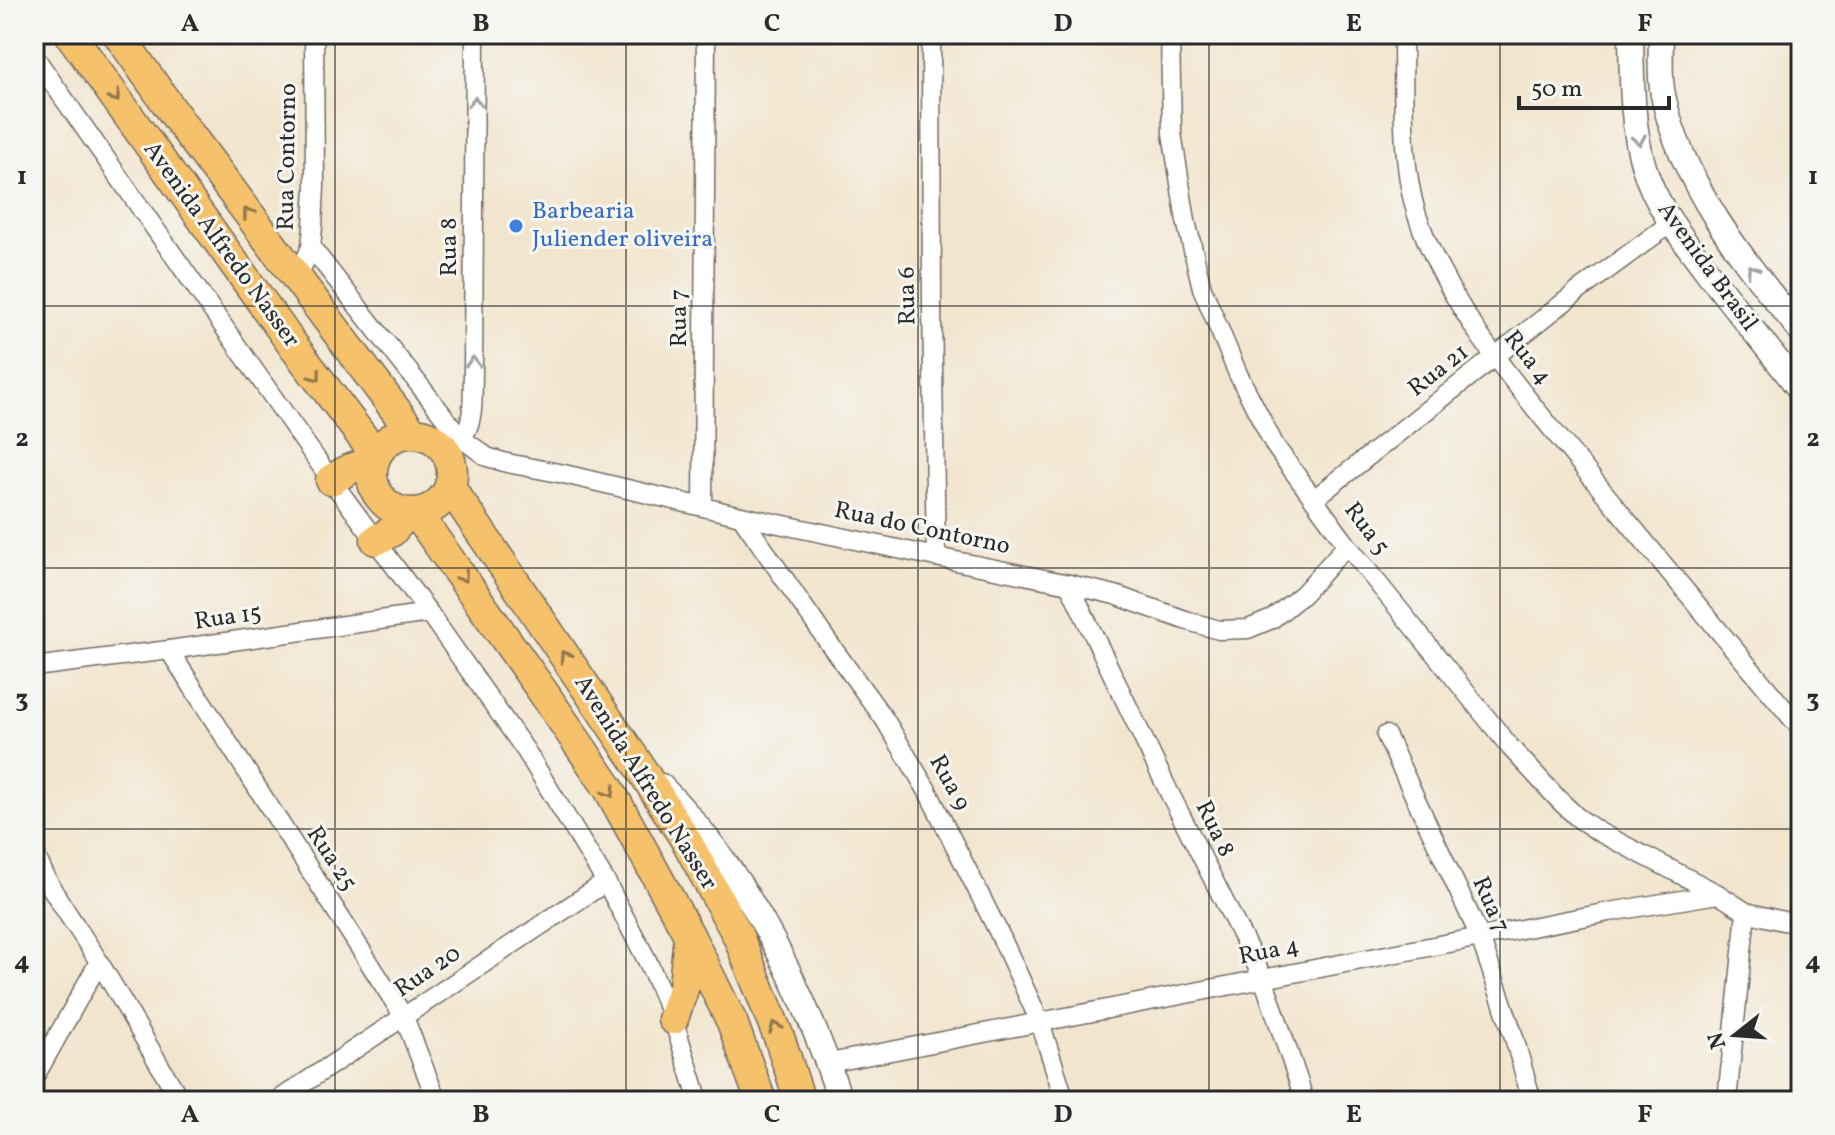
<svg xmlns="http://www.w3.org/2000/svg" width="1835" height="1135" font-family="Vollkorn,serif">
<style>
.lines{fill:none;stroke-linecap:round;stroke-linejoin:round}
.minor-casing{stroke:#716c64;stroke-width:21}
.tertiary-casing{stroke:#716c64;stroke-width:27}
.primary-casing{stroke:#716c64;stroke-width:33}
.minor{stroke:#fff;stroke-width:18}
.tertiary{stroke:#fff;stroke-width:24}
.primary{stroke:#f5c16b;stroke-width:30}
.oneway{stroke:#90764b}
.oneway2{stroke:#a0a0a0}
.grid{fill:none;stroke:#2b2b2b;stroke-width:2;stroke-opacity:0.55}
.shop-dot{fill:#3f7fe0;stroke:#f6f6f2;stroke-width:3}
.labels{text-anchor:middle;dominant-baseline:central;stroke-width:6;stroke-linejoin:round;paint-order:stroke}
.street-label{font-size:24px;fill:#2b2b2b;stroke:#f6f6f2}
.shop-label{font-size:24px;fill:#366cbe;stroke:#f6f6f2;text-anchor:start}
.neatline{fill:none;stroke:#2b2b2b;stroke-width:3}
.grid-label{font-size:26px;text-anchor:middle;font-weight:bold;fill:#2b2b2b}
</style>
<rect width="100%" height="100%" fill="#f6f6f2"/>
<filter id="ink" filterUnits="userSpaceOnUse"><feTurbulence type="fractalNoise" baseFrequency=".0125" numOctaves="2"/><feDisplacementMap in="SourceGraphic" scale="16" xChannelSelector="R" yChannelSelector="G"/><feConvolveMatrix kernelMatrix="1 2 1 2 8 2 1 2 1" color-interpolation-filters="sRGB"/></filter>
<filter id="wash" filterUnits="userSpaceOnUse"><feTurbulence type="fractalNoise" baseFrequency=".006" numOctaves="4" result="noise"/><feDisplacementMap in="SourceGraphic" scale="32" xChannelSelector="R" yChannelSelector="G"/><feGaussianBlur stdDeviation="1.8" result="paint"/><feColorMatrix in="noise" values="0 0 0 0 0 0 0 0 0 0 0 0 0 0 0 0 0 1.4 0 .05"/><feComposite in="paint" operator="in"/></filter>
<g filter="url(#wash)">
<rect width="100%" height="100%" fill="#f2e5ce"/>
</g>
<g filter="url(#ink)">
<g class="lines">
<!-- minor casing -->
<g class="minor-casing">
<g id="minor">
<polyline points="931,34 932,305 936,557"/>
<polyline points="1170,34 1172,133 1186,221 1202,288 1238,374 1275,446 1347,545 1510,747 1559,800 1577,817 1599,832 1718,894 1746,912 1783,921 1801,923"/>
<path d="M 1403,34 C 1404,90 1400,162 1417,215 C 1450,313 1520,389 1583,467 C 1655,555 1728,642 1801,729"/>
<polyline points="34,56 331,480 429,613 526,751 606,882 648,962 673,1019 699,1101"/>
<polyline points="311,247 461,438 487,457 507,463 564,474 741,516 936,557 1069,584 1115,595 1185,620 1219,630 1248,629 1272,619 1303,594 1347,545"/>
<polyline points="296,277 304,263 311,247 313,227 315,186 314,34"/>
<path d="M 446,450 C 452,445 461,440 465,433 C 475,417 472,392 473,374 L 475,34"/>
<polyline points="1314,499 1577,292 1671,223"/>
<polyline points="703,506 706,34"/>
<polyline points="741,516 826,639 885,720 927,790 1001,937 1040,1022 1065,1101"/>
<polyline points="1069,584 1169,792 1263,978 1298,1080 1304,1101"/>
<polyline points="169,650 404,1017 437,1101"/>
<polyline points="34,667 169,650 429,613"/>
<polyline points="1386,735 1480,937 1513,1034 1532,1101"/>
<path d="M 34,850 C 48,891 77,925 99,962 C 127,1008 153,1055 181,1101"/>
<polyline points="829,1063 1609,912 1718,894"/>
<polyline points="34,1078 99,962"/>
<polyline points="277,1101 606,882"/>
<polyline points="1727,1101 1746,912"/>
</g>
</g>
<!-- tertiary casing -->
<g class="tertiary-casing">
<g id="tertiary">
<path d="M 1631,34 C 1632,78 1631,125 1644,167 C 1655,205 1680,235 1703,266 C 1735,309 1769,349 1801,391"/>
<path d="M 1661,34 C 1661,54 1659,76 1663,95 C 1681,183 1745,264 1801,331"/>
<path d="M 661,786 C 723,848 768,923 803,1003 C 817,1035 830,1067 840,1101"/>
</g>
</g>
<!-- primary casing -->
<g class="primary-casing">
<g id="primary">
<polyline points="70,34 292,344 376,455"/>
<polyline points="118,34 180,122 412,432"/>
<circle cx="412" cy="473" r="40"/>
<polyline points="331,480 350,469 373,462"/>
<polyline points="450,487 638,764 687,842 738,936 780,1040 800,1101"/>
<polyline points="417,514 543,692 609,789 689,935 732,1022 761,1101"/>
<polyline points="376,540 391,532 407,514"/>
<polyline points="673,1019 684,986 689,935"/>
</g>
</g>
<!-- minor -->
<use href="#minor" class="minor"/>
<!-- tertiary -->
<use href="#tertiary" class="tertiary"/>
<!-- primary -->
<use href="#primary" class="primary"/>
</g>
<!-- one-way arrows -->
<defs><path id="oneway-chevron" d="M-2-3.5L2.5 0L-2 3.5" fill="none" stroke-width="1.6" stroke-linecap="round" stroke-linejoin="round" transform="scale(2)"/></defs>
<g class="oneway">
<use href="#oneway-chevron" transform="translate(115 97) rotate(54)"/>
<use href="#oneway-chevron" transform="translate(248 213) rotate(-127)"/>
<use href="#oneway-chevron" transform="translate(316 376) rotate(53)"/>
<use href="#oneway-chevron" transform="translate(463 577) rotate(55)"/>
<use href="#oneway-chevron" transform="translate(565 656) rotate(-124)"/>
<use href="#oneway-chevron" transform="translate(610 792) rotate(59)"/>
<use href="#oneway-chevron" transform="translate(775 1027) rotate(-112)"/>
</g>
<g class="oneway2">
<use href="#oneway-chevron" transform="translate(475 102) rotate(-90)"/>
<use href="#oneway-chevron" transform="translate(1639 140) rotate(80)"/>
<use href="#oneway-chevron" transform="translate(1752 270) rotate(-124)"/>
<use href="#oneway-chevron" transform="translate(473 362) rotate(-89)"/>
</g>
</g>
<!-- grid -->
<path class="grid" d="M 335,34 L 335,1101M 626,34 L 626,1101M 918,34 L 918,1101M 1209,34 L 1209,1101M 1500,34 L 1500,1101M 34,306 L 1801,306M 34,568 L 1801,568M 34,829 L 1801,829"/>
<!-- markers -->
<circle class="shop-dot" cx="516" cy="226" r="8"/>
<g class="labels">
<!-- street labels -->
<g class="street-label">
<text transform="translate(288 157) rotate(-89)">Rua Contorno</text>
<text transform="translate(221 245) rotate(54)">Avenida Alfredo Nasser</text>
<text transform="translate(450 247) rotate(-90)">Rua 8</text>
<text transform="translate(1707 267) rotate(54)">Avenida Brasil</text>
<text transform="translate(908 296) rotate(-91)">Rua 6</text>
<text transform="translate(680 318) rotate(-90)">Rua 7</text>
<text transform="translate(1527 358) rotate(52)">Rua 4</text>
<text transform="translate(1439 371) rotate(-38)">Rua 21</text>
<text transform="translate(922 529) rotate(12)">Rua do Contorno</text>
<text transform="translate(1366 529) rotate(53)">Rua 5</text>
<text transform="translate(228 618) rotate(-8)">Rua 15</text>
<text transform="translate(645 783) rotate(58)">Avenida Alfredo Nasser</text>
<text transform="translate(949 783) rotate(61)">Rua 9</text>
<text transform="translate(1214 829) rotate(64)">Rua 8</text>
<text transform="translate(331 859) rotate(57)">Rua 25</text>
<text transform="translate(1490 905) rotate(66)">Rua 7</text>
<text transform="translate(1269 952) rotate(-11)">Rua 4</text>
<text transform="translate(428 972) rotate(-34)">Rua 20</text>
</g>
<!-- shop labels -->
<g class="shop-label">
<text x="532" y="212">Barbearia<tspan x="532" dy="28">Juliender oliveira</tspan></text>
</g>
</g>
<!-- margin -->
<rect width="1835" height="1135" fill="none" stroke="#f6f6f2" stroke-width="88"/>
<!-- north arrow -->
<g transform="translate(1735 1035) rotate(253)" stroke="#f6f6f2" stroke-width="6" paint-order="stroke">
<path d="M0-6L14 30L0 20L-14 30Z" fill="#2b2b2b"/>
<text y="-12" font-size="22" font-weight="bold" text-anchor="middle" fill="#2b2b2b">N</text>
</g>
<!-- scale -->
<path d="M1519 96v12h150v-12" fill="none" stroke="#2b2b2b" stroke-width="4"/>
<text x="1531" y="96" font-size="24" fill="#2b2b2b" stroke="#f6f6f2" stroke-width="6" paint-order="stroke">50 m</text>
<rect x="44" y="44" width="1747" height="1047" class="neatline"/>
<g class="grid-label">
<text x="190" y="31">A</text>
<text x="481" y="31">B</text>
<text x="772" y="31">C</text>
<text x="1063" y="31">D</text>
<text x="1354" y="31">E</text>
<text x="1645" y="31">F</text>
<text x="22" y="184">1</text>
<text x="1813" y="184">1</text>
<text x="22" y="446">2</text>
<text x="1813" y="446">2</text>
<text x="22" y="707">3</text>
<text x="1813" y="707">3</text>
<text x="22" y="969">4</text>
<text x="1813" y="969">4</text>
<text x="190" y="1122">A</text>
<text x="481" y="1122">B</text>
<text x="772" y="1122">C</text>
<text x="1063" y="1122">D</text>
<text x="1354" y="1122">E</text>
<text x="1645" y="1122">F</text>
</g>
</svg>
